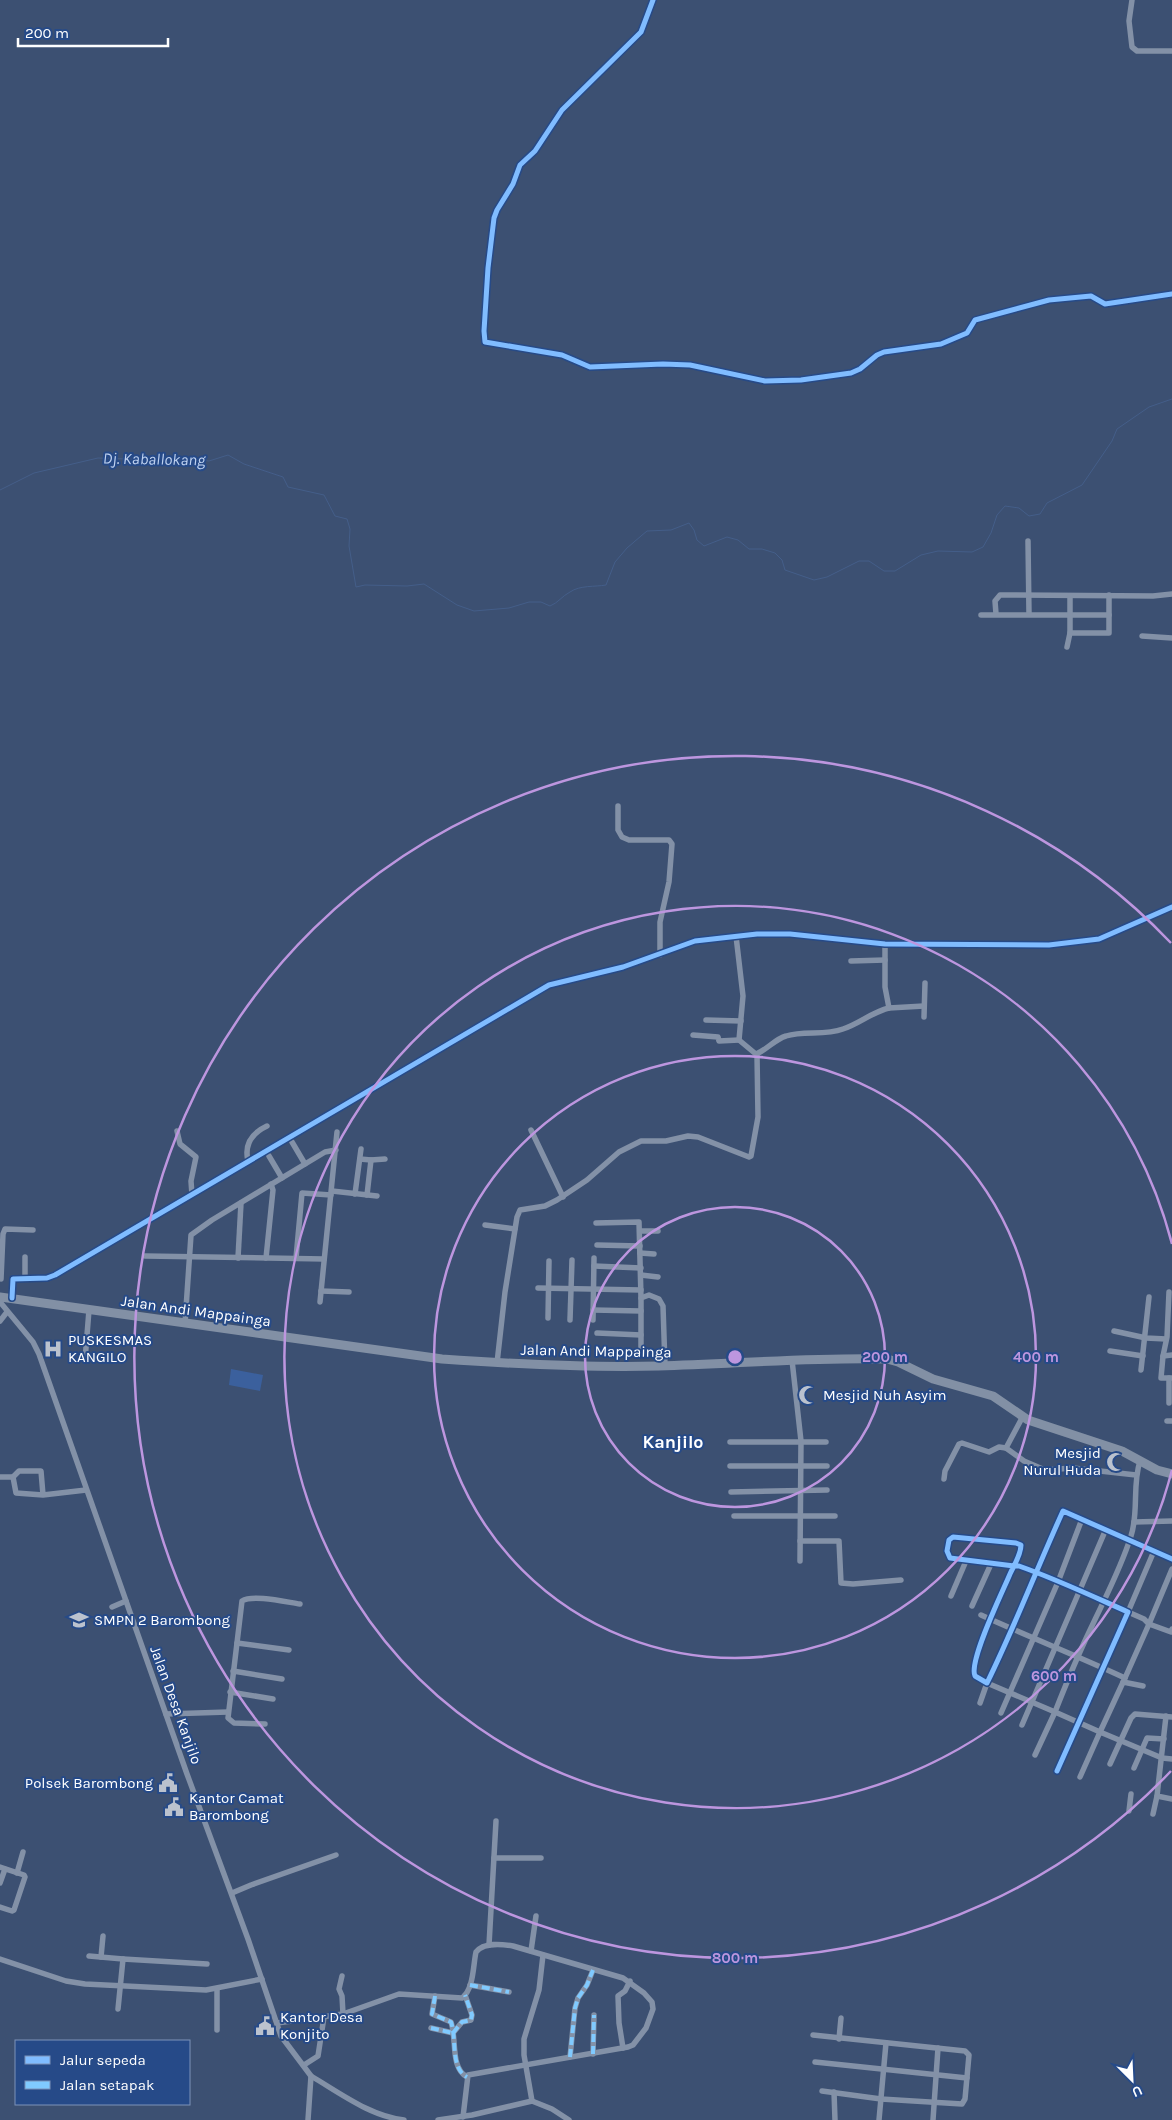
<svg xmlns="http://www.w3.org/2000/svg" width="1172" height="2120" font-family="Karla,sans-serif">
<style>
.green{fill:#3b609d}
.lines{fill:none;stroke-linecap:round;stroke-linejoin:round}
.stream{stroke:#445e89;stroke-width:1}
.street{stroke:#8391a7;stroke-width:5.5}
.primary{stroke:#8290a5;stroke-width:9}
.quiet{stroke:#80caff;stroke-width:4;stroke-dasharray:8 4;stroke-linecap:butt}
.cycleway-casing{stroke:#264a88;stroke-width:8}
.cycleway{stroke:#80bcff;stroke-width:5}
.ring{fill:none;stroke:#bd96df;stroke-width:2.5}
.labels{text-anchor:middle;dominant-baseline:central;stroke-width:4;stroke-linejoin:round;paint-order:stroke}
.street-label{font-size:15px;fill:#fff;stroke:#264a88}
.poi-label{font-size:15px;fill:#fff;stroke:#264a88;text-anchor:start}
.water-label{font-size:16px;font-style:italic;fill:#bed1f0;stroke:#264a88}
.quarter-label{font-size:18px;font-weight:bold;fill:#fff;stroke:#264a88}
.centre{fill:#bd96df;stroke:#264a88;stroke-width:2.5}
.ring-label{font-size:15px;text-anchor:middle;font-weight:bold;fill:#bd96df;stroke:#264a88;stroke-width:4;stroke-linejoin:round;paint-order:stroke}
</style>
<rect width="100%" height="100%" fill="#3c5072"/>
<!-- green -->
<polygon class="green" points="231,1369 263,1375 260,1391 229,1385"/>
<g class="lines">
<!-- stream -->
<path class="stream" d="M 0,490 L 34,473 L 98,458 L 156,460 L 190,459 L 209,461 L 228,455 L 244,464 L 283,477 L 288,487 L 324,495 L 335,516 L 347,519 L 350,529 L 349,546 L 356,587 L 365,585 L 407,586 L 424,584 L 457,605 L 474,611 L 509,608 L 529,602 L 541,602 L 550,606 C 558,603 562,596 570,592 C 580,585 595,587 606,585 L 615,562 L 627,548 L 641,536 L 647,531 L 671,530 L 689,523 L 694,530 L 697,540 L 704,546 L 727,537 L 738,540 L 749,549 L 762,549 L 775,553 L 782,560 L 785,570 L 814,580 L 827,577 L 859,561 L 869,561 L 884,571 L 895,571 L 921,555 L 938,551 L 972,552 L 983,547 L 991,533 L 997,515 L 1005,506 L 1019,508 L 1029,516 L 1040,514 L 1047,503 L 1082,485 L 1112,441 L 1117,429 L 1149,407 L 1172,399"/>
<!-- street -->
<g class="street">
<polyline points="653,0 641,32 562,110 535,151 520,165 513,184 497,210 494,218 488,268 484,331 485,342 562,355 590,367 663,364 690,365 765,381 801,380 851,373 860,369 877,355 884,352 941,344 967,333 975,320 1049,300 1091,296 1105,304 1172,294"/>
<polyline points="1132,0 1129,21 1132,47 1137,51 1172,51"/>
<polyline points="1028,541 1029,614"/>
<polyline points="996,614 995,601 1000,595 1153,596 1172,594"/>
<polyline points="981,615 1109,615"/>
<polyline points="1070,633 1109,633 1109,595"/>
<polyline points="1142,636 1172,638"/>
<polyline points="1067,647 1070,633 1070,596"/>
<polyline points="618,806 618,830 622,837 629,840 669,840 672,844 669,882 660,922 660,955"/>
<polyline points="885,944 885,987 889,1008 924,1006"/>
<polyline points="851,961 885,960"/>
<polyline points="924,1017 925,983"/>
<polyline points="706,1020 741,1021"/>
<polyline points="693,1035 718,1037 719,1041 739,1040"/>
<path d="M 756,1054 C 767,1050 775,1039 786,1036 C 804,1030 824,1036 843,1029 C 859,1024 872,1012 889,1008"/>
<polyline points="531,1130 563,1197"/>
<polyline points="177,1131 180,1144 196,1157 191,1181 192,1195"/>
<polyline points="292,1142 305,1164"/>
<polyline points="269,1156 282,1178"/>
<polyline points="360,1159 371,1160 367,1195"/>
<polyline points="371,1160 385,1159"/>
<path d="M 248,1161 C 244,1144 252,1133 267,1126"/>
<polyline points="332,1191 377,1196"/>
<polyline points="355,1194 361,1149"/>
<polyline points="596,1223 639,1222 641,1298"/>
<polyline points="485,1225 515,1229"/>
<polyline points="640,1231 658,1231"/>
<polyline points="597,1245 640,1246"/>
<polyline points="640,1253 654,1254"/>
<polyline points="145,1256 324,1259"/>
<polyline points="238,1258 241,1203"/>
<polyline points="266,1258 273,1190 271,1184"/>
<polyline points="296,1258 302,1193 331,1195"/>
<polyline points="594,1266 641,1268"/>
<polyline points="641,1275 658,1277"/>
<polyline points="1,1279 3,1234 5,1229 33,1230"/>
<polyline points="25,1279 25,1257"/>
<polyline points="538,1288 641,1290"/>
<polyline points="321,1291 349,1292"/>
<polyline points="12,1298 13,1279 47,1278 55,1275 549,985 623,967 695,941 757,934 790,934 885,944 1049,945 1099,939 1172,907"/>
<polyline points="0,1302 33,1342 39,1354 187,1774 248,1939 281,2036 311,2076 308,2120"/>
<polyline points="320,1302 337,1132"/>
<polyline points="593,1310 641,1311"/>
<polyline points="548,1318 549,1261"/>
<polyline points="570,1320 572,1260"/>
<polyline points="593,1320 594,1258"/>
<polyline points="0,1321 7,1312"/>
<polyline points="185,1323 191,1235 212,1220 325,1152 336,1150"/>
<polyline points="1114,1331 1146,1338 1166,1339"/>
<polyline points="597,1333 641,1335"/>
<polyline points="641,1347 641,1298 649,1295 659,1299 663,1306 665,1366"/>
<polyline points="1110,1351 1143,1356"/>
<polyline points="1163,1356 1167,1337 1169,1292"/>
<polyline points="85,1360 89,1310"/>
<polyline points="792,1360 801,1441 800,1561"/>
<polyline points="497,1363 505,1292 517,1217 520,1210 545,1206 557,1200 587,1180 619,1152 641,1141 666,1141 688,1136 698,1137 749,1157 751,1156 758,1117 757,1055 739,1040 743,996 736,936"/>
<polyline points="1141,1370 1149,1297"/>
<polyline points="1169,1378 1161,1378 1163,1356 1172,1355"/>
<polyline points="1169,1403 1169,1378 1172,1378"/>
<polyline points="1022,1418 1006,1448 1024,1461 1045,1470 1073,1468 1136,1475"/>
<polyline points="1167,1421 1172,1421"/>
<polyline points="730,1442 826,1442"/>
<polyline points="730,1466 827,1466"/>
<polyline points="0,1477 13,1477"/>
<polyline points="944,1479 945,1471 959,1444 962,1443 989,1452 999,1447 1006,1448"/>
<polyline points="731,1492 827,1490"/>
<polyline points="43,1495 41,1471 19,1471 13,1477 16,1493 43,1495 86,1490"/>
<polyline points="734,1516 835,1516"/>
<polyline points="1134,1522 1172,1521"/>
<polyline points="800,1541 839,1541 841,1583 853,1584 901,1580"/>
<polyline points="1172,1569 1149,1624 1171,1632 1172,1629"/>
<polyline points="951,1596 966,1561"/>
<polyline points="972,1606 991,1564"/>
<polyline points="112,1607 126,1601"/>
<path d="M 981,1615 C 1029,1637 1078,1656 1125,1678 L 1100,1732 L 1055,1712 C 1066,1684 1078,1655 1091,1628 C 1105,1598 1121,1568 1131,1536 C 1139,1512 1132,1485 1140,1461"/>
<polyline points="237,1643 289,1650"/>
<polyline points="233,1671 282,1679"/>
<polyline points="1125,1678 1149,1624 1144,1619 1128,1612 1154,1551"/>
<polyline points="1123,1682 1143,1686"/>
<polyline points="230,1692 273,1699"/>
<polyline points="980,1703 987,1683 1055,1712 1035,1755"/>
<polyline points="1001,1713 1058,1582 1082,1519"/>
<polyline points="166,1714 228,1712"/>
<polyline points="1166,1716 1157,1796 1172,1799"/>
<path d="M 265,1724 L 234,1723 L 228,1718 L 242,1601 C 253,1594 286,1602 300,1604"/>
<polyline points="1022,1725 1106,1529"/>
<polyline points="1110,1764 1131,1718 1135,1714 1172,1717"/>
<polyline points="1134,1768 1147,1738 1164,1739"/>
<path d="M 1057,1771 L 1128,1612 C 1092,1596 1056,1579 1019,1566 L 1014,1566 L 950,1558 L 947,1551 L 949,1540 L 953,1537 L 1016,1543 L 1021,1545 C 1021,1555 1014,1565 1010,1574 C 1003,1591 968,1662 975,1676 L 987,1683 C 1015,1626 1037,1568 1063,1511 L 1172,1559"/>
<polyline points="1080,1777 1100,1732 1162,1758 1172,1759"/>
<polyline points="1129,1811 1131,1794"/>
<polyline points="1153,1814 1157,1796"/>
<polyline points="494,1858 541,1858"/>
<polyline points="0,1867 24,1875 25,1877 14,1910 12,1911 0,1907"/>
<polyline points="17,1873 23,1852"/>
<polyline points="0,1883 5,1869"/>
<polyline points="232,1893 251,1885 336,1855"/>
<polyline points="489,1945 496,1821"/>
<polyline points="531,1951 536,1916"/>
<polyline points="89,1956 123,1959"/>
<polyline points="101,1957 103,1936"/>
<polyline points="0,1959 66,1981 85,1984 206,1990 262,1979"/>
<polyline points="342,1976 339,1989 342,1996 343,2014"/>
<polyline points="470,1985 509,1992"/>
<path d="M 435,1996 L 432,2014 L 451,2022 C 457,2039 450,2068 467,2077"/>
<polyline points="118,2009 123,1959 207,1964"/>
<path d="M 277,2023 L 343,2014 L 399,1994 L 462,1998 C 474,1989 473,1965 476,1952 C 484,1942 501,1944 513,1946 L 623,1978 L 644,1993 L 652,2002 L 653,2009 L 646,2028 L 633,2045 L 628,2047 L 468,2075 L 463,2117"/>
<polyline points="431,2028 453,2033"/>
<polyline points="217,2030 217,1989"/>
<polyline points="453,2033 462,2022 471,2020 472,2015 465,1995"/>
<polyline points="813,2035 965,2051 969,2055 965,2099 962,2104 881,2099 822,2091"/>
<polyline points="839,2039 841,2018"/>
<polyline points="623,2048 619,2023 618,1996 625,1991 630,1981"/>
<polyline points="593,2054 594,2015"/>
<polyline points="570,2057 575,2008 578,1998 587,1985 593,1970"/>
<polyline points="815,2062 967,2078"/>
<polyline points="304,2065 318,2056 324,2017"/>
<path d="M 311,2076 C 340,2093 370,2116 404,2120"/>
<polyline points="834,2092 835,2120"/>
<polyline points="532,2101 524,2055 524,2039 539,1990 543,1955"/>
<polyline points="438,2120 472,2115 532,2101 552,2109 569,2120"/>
<polyline points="879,2120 886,2043"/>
<polyline points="933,2120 938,2048"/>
</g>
<!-- primary -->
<path class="primary" d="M 0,1297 L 442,1359 C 514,1364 587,1368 659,1366 C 735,1364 811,1357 887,1359 L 898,1362 L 933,1379 L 993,1396 L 1028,1420 L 1122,1451 L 1157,1470 L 1172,1474"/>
<!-- quiet -->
<g class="quiet">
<polyline points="470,1985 509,1992"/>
<path d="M 435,1996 L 432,2014 L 451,2022 C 457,2039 450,2068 467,2077"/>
<polyline points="431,2028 453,2033"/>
<polyline points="453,2033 462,2022 471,2020 472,2015 465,1995"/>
<polyline points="593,2054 594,2015"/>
<polyline points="570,2057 575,2008 578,1998 587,1985 593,1970"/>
</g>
<!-- cycleway casing -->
<g class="cycleway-casing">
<g id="cycleway">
<polyline points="653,0 641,32 562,110 535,151 520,165 513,184 497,210 494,218 488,268 484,331 485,342 562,355 590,367 663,364 690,365 765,381 801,380 851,373 860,369 877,355 884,352 941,344 967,333 975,320 1049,300 1091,296 1105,304 1172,294"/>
<polyline points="12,1298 13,1279 47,1278 55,1275 549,985 623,967 695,941 757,934 790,934 885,944 1049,945 1099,939 1172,907"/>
<path d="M 1057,1771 L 1128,1612 C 1092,1596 1056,1579 1019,1566 L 1014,1566 L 950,1558 L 947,1551 L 949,1540 L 953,1537 L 1016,1543 L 1021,1545 C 1021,1555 1014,1565 1010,1574 C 1003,1591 968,1662 975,1676 L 987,1683 C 1015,1626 1037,1568 1063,1511 L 1172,1559"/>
</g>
</g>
<!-- cycleway -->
<use href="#cycleway" class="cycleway"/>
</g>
<!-- distance rings -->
<g class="ring">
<circle cx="735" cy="1357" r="150"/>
<circle cx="735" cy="1357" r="301"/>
<path d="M1172 1470A451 451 0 1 1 1172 1244"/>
<path d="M1171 1771A601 601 0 1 1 1171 943"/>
</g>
<!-- icons -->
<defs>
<g id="hospital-bare" transform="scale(1.5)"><path d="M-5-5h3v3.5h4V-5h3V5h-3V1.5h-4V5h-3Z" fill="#bbc2ce" stroke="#264a88" stroke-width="2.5" paint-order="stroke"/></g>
<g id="mosque-bare" transform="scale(1.5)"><path d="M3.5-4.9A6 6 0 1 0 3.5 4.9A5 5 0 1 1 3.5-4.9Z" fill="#bbc2ce" stroke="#264a88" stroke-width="2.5" paint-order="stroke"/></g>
<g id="school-bare" transform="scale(1.5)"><path d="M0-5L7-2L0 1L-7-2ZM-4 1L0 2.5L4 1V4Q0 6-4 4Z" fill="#bbc2ce" stroke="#264a88" stroke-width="2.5" paint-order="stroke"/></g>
<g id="civic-bare" transform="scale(1.5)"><path d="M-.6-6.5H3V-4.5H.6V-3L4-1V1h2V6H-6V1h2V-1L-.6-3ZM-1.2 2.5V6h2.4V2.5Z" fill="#bbc2ce" stroke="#264a88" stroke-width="2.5" paint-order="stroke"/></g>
</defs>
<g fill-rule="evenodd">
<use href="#hospital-bare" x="53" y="1349"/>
<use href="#mosque-bare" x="808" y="1395"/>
<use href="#mosque-bare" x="1116" y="1462"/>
<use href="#school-bare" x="79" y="1620"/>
<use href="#civic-bare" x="168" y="1783"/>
<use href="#civic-bare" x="174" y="1807"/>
<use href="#civic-bare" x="265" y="2026"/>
</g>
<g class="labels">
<!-- street labels -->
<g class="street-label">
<text transform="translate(196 1311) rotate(8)">Jalan Andi Mappainga</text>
<text transform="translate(596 1351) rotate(1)">Jalan Andi Mappainga</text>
<text transform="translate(176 1705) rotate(70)">Jalan Desa Kanjilo</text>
</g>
<!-- poi labels -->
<g class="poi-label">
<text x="68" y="1340">PUSKESMAS<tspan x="68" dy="17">KANGILO</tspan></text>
<text x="823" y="1395">Mesjid Nuh Asyim</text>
<text x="1101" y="1453" text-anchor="end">Mesjid<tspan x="1101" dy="17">Nurul Huda</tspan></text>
<text x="94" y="1620">SMPN 2 Barombong</text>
<text x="153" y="1783" text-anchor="end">Polsek Barombong</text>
<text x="189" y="1798">Kantor Camat<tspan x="189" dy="17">Barombong</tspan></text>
<text x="280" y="2017">Kantor Desa<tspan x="280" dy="17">Konjito</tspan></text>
</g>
<!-- water labels -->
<g class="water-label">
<text transform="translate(154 459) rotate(1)">Dj. Kaballokang</text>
</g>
<!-- quarter labels -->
<g class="quarter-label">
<text x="673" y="1442">Kanjilo</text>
</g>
</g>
<circle cx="735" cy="1357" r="8" class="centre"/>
<g class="ring-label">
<text x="885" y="1362">200 m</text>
<text x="1036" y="1362">400 m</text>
<text x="1054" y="1681">600 m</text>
<text x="735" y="1963">800 m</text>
</g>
<!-- legend -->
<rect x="15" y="2040" width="175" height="65" fill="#264a88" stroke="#7d92b8"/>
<rect x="25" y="2056" width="25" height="8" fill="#80bcff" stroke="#7d92b8"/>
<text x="60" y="2065" font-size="15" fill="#ffffff">Jalur sepeda</text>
<rect x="25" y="2081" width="25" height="8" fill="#80caff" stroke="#7d92b8"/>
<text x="60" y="2090" font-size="15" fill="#ffffff">Jalan setapak</text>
<!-- north arrow -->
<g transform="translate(1132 2080) rotate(156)" stroke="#264a88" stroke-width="4" paint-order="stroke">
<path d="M0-4L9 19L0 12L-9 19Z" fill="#ffffff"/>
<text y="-8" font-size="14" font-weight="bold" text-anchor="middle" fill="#ffffff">U</text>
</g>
<!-- scale -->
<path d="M18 38v8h150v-8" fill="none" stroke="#ffffff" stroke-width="2.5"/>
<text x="25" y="38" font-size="15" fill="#ffffff" stroke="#264a88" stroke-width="4" paint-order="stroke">200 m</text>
</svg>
